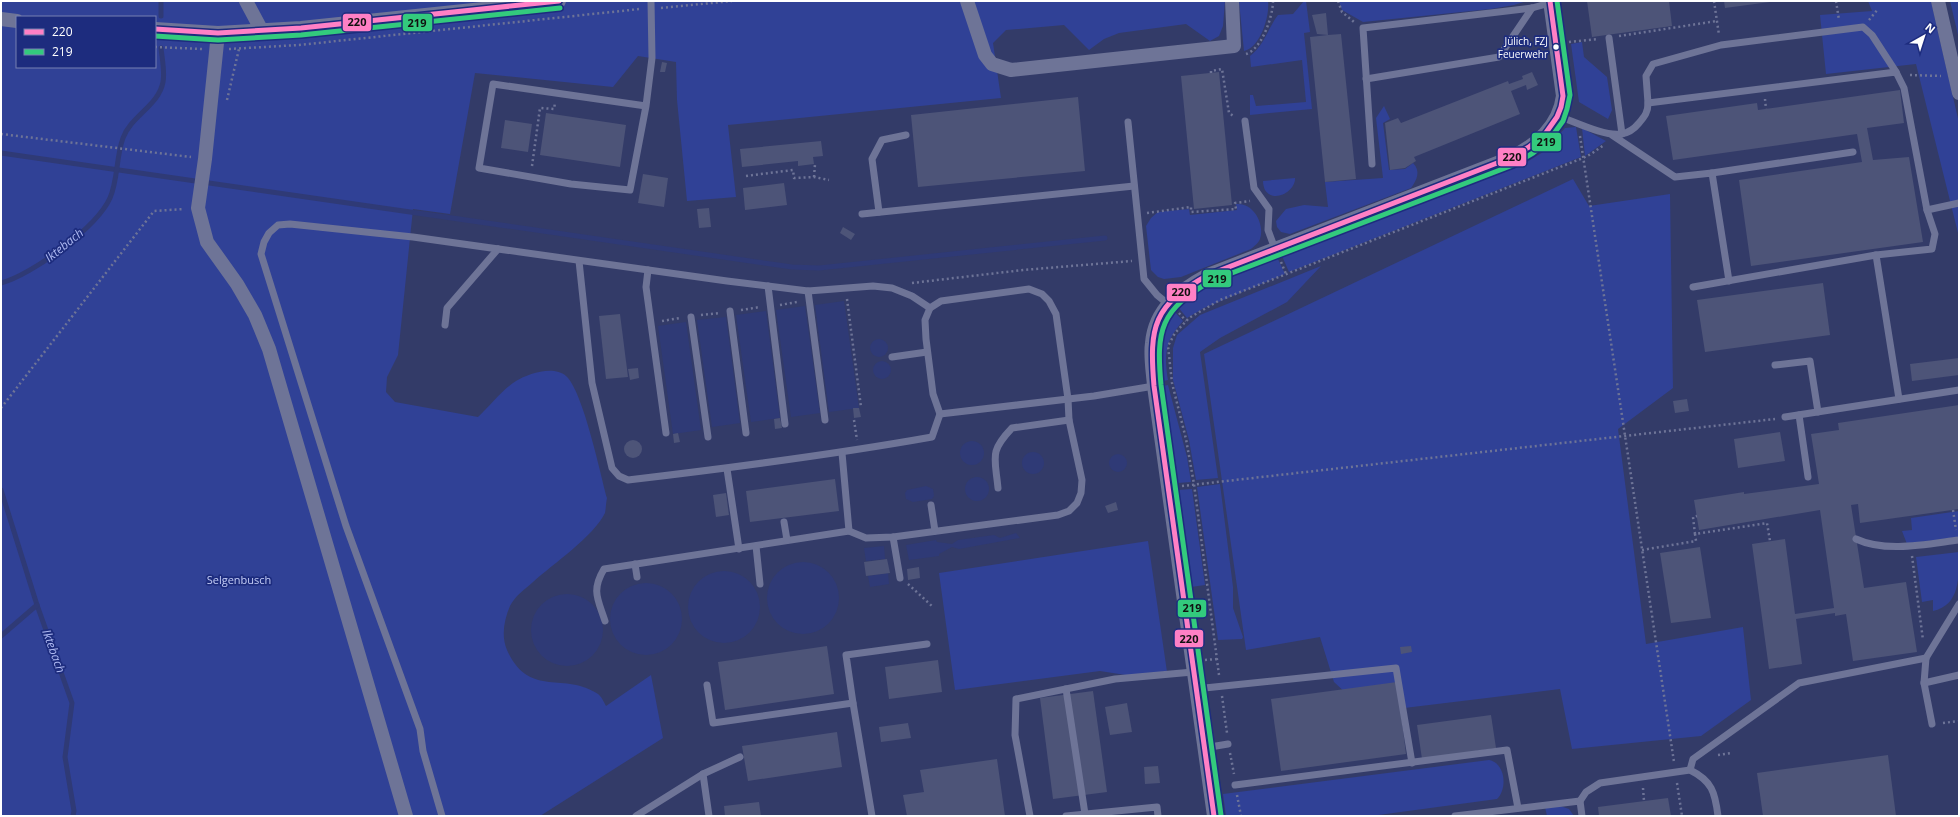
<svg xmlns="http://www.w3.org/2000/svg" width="1960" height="817" font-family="'Open Sans',sans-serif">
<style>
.green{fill:#304196;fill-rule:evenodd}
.water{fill:#2f3a76}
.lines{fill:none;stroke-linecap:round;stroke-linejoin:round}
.stream{stroke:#2f3a76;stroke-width:5}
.building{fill:#4d5478}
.path{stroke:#6e7497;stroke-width:2.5;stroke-dasharray:2 3;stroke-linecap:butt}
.lane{stroke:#6e7497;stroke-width:7}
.street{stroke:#6e7497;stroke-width:14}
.bus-1-casing{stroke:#1d2c7e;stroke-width:8}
.bus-2-casing{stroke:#1d2c7e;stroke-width:8}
.bus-1{stroke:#ff80c5;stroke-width:5}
.bus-2{stroke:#33ca7d;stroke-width:5}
.bus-dot{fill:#fff;stroke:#1d2c7e;stroke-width:1.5}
.labels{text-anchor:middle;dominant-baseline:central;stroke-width:3.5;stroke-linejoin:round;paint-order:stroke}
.bus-label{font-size:10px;fill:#fff;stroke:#1d2c7e;text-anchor:end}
.park-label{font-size:11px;fill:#c4cdf6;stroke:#1d2c7e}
.water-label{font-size:12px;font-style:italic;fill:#acb7f0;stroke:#1d2c7e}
.line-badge{stroke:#1d2c7e;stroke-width:1.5}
.pale-badge-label{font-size:11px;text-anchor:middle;font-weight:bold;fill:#111}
</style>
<rect width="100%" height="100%" fill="#333b68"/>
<!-- green -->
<g class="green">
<path d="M 1,1 L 1225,1 L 1223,26 L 1219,36 L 1210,41 L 1186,24 L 1119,33 L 1104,39 L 1089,50 L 1064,25 L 1006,30 L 993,43 L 1001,98 L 728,125 L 736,197 L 687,201 L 677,100 L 676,62 L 638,56 L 613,87 L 475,73 L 450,214 L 413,209 L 398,355 L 387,377 L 386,392 L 395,402 L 478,417 C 490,406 502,390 516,381 C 528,374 553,365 566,376 C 583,391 600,472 607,498 C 606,502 606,508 605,513 C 594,536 553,564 533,582 C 524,590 515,596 510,606 C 504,620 501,636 507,650 C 529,699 565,671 598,694 C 601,696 604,702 606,706 L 651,675 L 663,738 L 540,816 L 1,816 ZM 17,17 L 155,17 L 155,67 L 17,67 Z"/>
<path d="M 1239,1 L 1268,1 C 1270,16 1260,48 1244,51 Z"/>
<path d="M 1304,1 L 1306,1 L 1310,32 L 1304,33 L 1312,109 L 1250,115 L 1250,95 L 1253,95 L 1256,106 L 1306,102 L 1302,60 L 1251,67 L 1250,56 C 1264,46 1268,28 1278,15 L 1293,14 Z"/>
<polygon points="1339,1 1527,1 1514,5 1491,9 1363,22 1342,10"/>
<polygon points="1868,1 1931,1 1959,123 1959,237 1916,64 1826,74 1820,15 1872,11"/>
<polygon points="1950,1 1959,1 1959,39"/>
<polygon points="1582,42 1584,57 1607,77 1612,110 1608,119 1579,102 1571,44"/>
<path d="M 1384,106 L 1390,119 L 1383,123 L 1389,170 L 1405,169 L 1413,163 C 1421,171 1417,180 1411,188 L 1290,234 L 1281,232 L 1277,227 L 1276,221 L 1286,209 L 1304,205 L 1328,207 L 1325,182 L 1383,178 L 1376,118 Z"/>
<polygon points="1576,127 1581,157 1289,272 1282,256 1527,162 1543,152 1565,128"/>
<polygon points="1582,128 1606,141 1585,156"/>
<path d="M 1295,178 C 1296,191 1274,204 1265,190 C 1264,188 1263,184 1263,181 Z"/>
<polygon points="1573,179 1589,206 1670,194 1673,388 1618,429 1646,644 1743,627 1751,700 1701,736 1572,749 1560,689 1396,709 1349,696 1334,682 1320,637 1246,650 1204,354"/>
<path d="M 1236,204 C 1254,202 1265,225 1260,239 C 1258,244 1254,246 1251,249 L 1181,277 L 1164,279 L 1158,277 L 1151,270 L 1146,226 L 1151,218 L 1158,212 L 1189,209 L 1190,215 L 1237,210 Z"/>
<polygon points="1277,257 1285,274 1204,308 1187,318 1178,307 1200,290"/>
<polygon points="1321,266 1287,302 1220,338 1200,352 1218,478 1196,480 1189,440 1173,380 1173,348 1177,335 1200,315"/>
<path d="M 1174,311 L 1183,321 C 1165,341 1164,354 1168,380 L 1163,381 C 1160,356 1159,333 1174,311 Z"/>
<polygon points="1168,385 1187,457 1191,482 1177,483 1163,386"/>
<polygon points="1220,484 1233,587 1233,608 1243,637 1242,639 1218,640 1197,487"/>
<polygon points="1192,489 1205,585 1191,587 1178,490"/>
<polygon points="1959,511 1959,537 1907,544 1902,531 1912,530 1911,518"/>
<polygon points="1148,541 1167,672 1132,676 1100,671 955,690 939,573"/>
<path d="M 1959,552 C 1959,578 1960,605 1933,611 L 1933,600 L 1922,602 L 1916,557 Z"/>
<path d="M 1489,760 C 1505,763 1508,788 1497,799 L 1371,816 L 1226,816 L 1223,794 Z"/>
<polygon points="1560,806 1569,809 1574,816 1547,816 1545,807"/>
</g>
<!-- water -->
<g class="water">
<polygon points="844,301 859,408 829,412 815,305"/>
<polygon points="805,306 820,413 791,417 776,310"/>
<polygon points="766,311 780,418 751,422 736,315"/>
<polygon points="726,317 740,423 712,427 697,320"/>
<polygon points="686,322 701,430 673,434 658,326"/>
<circle cx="879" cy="348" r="9"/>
<circle cx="882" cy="370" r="9"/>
<circle cx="972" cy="453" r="12"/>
<circle cx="1033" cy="463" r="11"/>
<circle cx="1118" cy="463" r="9"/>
<circle cx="977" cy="489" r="12"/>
<polygon points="926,486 933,489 934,496 932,499 913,502 906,499 905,493 907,490"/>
<polygon points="1016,533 1020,538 959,549 952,547 939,554 939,556 909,560 906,545 936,540 937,542 952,544 958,540 994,535 1000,538"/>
<polygon points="884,546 885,559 866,561 864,548"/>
<circle cx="803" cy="598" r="36"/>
<circle cx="724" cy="607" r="36"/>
<polygon points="888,573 889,584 870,587 868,576"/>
<circle cx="646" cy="619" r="36"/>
<circle cx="567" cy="630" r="36"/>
</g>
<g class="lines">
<!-- stream -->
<g class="stream">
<polyline points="161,16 161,1"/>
<polyline points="1,153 792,267 819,268 1105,238"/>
<path d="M 1,283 C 32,275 97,227 110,198 C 118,180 116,157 123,138 C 131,116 159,105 163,82 C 165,72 162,58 161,48"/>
<polyline points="1,490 37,605 72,703 65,757 74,811 73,816"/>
<polyline points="1,636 37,605"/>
</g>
</g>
<!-- building -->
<g class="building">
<polygon points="1587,1 1669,1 1672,26 1592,37"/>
<polygon points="1724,1 1770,1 1770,2 1725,8"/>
<polygon points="1326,13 1328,35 1341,34 1356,179 1325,182 1310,37 1328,35 1317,34 1312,15"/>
<polygon points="662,62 667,63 665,72 660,72"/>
<polygon points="1219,72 1232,205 1194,209 1181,76"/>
<polygon points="1532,72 1538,85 1527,90 1526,85 1511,91 1520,114 1414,157 1416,161 1405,168 1390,170 1385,123 1398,118 1401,123 1508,81 1509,84 1523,79 1522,76"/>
<polygon points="1900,90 1904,123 1867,128 1873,160 1909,157 1923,242 1751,266 1739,180 1862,162 1857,134 1673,160 1666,116 1757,103 1758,110"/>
<polygon points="1078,97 1085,171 918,187 911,115"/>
<polygon points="546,113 626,125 620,167 540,155"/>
<polygon points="505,120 532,124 528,152 501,148"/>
<polygon points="821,141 823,156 813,157 814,164 798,166 798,161 742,167 740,149"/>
<polygon points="643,174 668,178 664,207 638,203"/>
<polygon points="784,183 787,205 745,210 743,188"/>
<polygon points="709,208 711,227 699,228 697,209"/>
<polygon points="843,227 855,234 851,240 840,233"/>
<polygon points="1823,283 1830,335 1705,352 1697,300"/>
<polygon points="620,314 628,377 606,379 599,316"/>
<polygon points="1959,358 1959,375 1912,381 1910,364"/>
<polygon points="638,368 639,378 630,380 628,369"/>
<polygon points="1687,399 1689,411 1675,413 1673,401"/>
<polygon points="1959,405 1959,509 1860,523 1858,504 1851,505 1864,588 1906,582 1917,652 1853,661 1846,614 1835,616 1835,613 1796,619 1802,664 1769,669 1752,544 1785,539 1795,614 1834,608 1820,510 1699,530 1694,500 1744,492 1744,494 1819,484 1811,434 1839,430 1838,423"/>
<polygon points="853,408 859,408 861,417 854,418"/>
<polygon points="780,418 782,428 775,429 774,419"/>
<polygon points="1780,432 1785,461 1738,468 1734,439"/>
<polygon points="678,433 680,442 674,443 673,434"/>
<circle cx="633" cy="449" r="9"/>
<polygon points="835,479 839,511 750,522 746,491"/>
<polygon points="726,493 729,515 716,517 713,495"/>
<polygon points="1116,502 1118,510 1108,513 1105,506"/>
<polygon points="1700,547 1711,618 1671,623 1660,553"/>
<polygon points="887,559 890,573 866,576 864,562"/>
<polygon points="919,567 920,578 908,580 907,569"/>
<polygon points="827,646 834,694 725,710 718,662"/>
<polygon points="1411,646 1412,652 1401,654 1400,647"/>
<polygon points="938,660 942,692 889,699 885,667"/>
<polygon points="1397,682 1406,754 1281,771 1271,699"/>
<polygon points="1093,691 1107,792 1053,799 1040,698"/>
<polygon points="1127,703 1132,732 1110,735 1105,707"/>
<polygon points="1491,715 1496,748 1422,759 1417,725"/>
<polygon points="908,723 911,738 881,742 879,727"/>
<polygon points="837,732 842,767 748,781 742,746"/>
<polygon points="1888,755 1896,816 1763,816 1757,773"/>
<polygon points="997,759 1005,816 907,816 903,795 924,792 920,770"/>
<polygon points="1158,766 1160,783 1145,784 1144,767"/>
<polygon points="1668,798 1671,816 1599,816 1598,807"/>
<polygon points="759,802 761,816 725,816 724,806"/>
</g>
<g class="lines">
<!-- path -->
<g class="path">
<polyline points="1338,1 1342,12 1354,22"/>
<polyline points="1714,1 1719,35"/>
<polyline points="1836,1 1839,20"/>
<polyline points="661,8 732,1"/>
<polyline points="1869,20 1878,9"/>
<polyline points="1619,36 1717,21"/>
<polyline points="1569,42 1598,39"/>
<polyline points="155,47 202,49"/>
<polyline points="229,49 299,45 640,9"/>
<path d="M 1246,54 C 1262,49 1273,16 1273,1"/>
<polyline points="1211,73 1211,71 1222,69 1229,113 1235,117"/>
<polyline points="1910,75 1941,76"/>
<polyline points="1765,99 1766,109"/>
<polyline points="227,100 239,49"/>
<polyline points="1,134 191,157"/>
<polyline points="1580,136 1674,762"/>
<polyline points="532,166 540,108 554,109 555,103"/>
<polyline points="746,176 793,170 794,178 814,177 829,180"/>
<polyline points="814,177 815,164"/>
<polyline points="1147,213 1191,207 1191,212 1236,209 1235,203 1250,201"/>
<polyline points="1281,262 1286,274"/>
<polyline points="912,283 1023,270 1132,261"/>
<polyline points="847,299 861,407"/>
<polyline points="780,305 797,302"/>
<polyline points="741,310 760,307"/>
<polyline points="1179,313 1186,321"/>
<polyline points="701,315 720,313"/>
<polyline points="662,321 680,318"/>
<polyline points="1,408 154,211 184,209"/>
<polyline points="854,420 857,440"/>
<polyline points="1182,486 1775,419"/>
<polyline points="1953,510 1956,530"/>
<polyline points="1695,534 1693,517 1697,516"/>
<polyline points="1642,550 1696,541 1695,534 1767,523 1770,541"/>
<polyline points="1912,556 1923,640"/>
<polyline points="908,584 933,607"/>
<polyline points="1205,660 1217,659"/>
<polyline points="1219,675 1194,484 1186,439 1172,383 1168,346 1175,333 1189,318 1220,300 1583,158 1591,154 1604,145"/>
<polyline points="1222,696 1227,733"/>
<polyline points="1943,723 1959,721"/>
<polyline points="1230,753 1234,774"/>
<polyline points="1718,755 1732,753"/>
<polyline points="1677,783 1682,816"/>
<polyline points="1643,788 1644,801"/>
<polyline points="1237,795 1241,816"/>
</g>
<!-- lane -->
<g class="lane">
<polyline points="1609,38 1622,134"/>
<polyline points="1366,79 1499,57 1532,8"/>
<polyline points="1648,103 1646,76 1653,64 1721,45 1863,27 1872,35 1896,72"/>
<polyline points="646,106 493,84 479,168 571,184 630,190 646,106 652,58 651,1"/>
<path d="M 1558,116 C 1573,121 1605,137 1621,134 C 1628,133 1635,128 1639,123 C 1645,116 1648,112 1648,103 L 1896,72 L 1904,88 L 1927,210 L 1959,203"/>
<polyline points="1245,121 1254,188 1269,209 1268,230 1275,249"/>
<polyline points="1128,122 1144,279 1157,295 1168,304"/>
<polyline points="1612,135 1675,177 1712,173 1729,281"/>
<polyline points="1372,164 1363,28 1532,8 1550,3"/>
<polyline points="1712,173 1853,152"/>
<polyline points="879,212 872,159 882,140 906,135"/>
<polyline points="862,214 1134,186"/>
<polyline points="1876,255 1899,399"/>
<path d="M 579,261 L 592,383 L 612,468 L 619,476 L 628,480 C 730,468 831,455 932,437 L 940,414 L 933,394 L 926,339 L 925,320 L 930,308 L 941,301 L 1029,289 L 1042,294 L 1049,301 L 1056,314 L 1068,399 L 1069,420 L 1082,480 L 1081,493 L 1077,503 L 1069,511 L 1058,515 L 893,537 L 866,538 L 849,531 L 604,569 C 591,591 598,599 605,621"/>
<polyline points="648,270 646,287 666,433"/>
<polyline points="768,286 785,424"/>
<polyline points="1693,287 1876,255 1932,249 1935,234 1927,210"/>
<polyline points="808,291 825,420"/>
<polyline points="730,311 746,433"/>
<polyline points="691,317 708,437"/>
<polyline points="445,325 447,308 498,249"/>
<polyline points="892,357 927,352"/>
<polyline points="1775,365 1810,361 1818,412"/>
<polyline points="940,414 1094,396 1154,386"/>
<polyline points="1799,415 1808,477"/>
<polyline points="1785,417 1959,390"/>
<polyline points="842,453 849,531"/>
<polyline points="727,469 739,549"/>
<path d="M 998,488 C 995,457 989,452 1012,428 L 1069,420"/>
<polyline points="931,505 935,531"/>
<polyline points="784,522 787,540"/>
<polyline points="893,537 900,578"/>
<path d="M 1856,539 C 1886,553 1927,544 1959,540"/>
<polyline points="756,546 760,584"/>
<polyline points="635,564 637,577"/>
<polyline points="1959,604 1926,658 1924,683 1959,675"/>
<polyline points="1924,683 1932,724"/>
<polyline points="707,685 713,723 853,703 872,816"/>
<polyline points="1066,689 1085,814"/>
<polyline points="1195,689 1396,668 1412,763"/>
<polyline points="853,703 846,655 927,644"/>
<polyline points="1204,748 1228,744"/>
<polyline points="1690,770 1693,759 1799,683 1926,658"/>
<polyline points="703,774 709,816"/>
<polyline points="1235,785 1507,750 1518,808"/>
<polyline points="442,816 423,751 420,729 346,526 261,254 264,242 269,233 278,225 290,224 413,237 727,281 808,291 873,286 892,288 912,296 930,308"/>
<polyline points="636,816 703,774 740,757"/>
<polyline points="1030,816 1015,735 1016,699 1115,679 1193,672"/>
<polyline points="1066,816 1157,807 1158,816"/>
<polyline points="1455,816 1580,801"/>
<path d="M 1582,816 L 1580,801 L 1586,792 L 1600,783 L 1690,770 C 1712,781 1715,792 1718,816"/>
</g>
<!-- street -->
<g class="street">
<polyline points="246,1 262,31"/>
<polyline points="967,1 985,55 992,64 1011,70 1234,46 1232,1"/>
<polyline points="1938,1 1959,93"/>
<polyline points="1,19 17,21"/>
<polyline points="155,29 218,33 301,28 559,1"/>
<polyline points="218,33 205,159 198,208 207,242 237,284 255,315 269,349 406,816"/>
<path d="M 1214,816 L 1154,386 C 1153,372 1150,356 1152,343 C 1155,309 1180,290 1208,275 L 1510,158 C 1536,145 1559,127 1563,96 L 1550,1"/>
</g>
<!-- bus-1 casing -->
<g class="bus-1-casing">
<g id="bus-1">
<polyline points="155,29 218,33 301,28 559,1"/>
<path d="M 1214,816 L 1154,386 C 1149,326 1153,306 1208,275 L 1510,158 L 1529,147 L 1545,134 L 1557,117 L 1561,107 L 1563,96 L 1550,1"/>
</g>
</g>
<!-- bus-2 casing -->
<g class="bus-2-casing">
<g id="bus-2">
<polyline points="155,36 218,40 301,35 560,8"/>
<path d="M 1221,815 L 1161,385 C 1156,330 1160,310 1211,281 L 1513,165 L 1533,153 L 1550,139 L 1563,121 L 1567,109 L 1570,95 L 1557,1"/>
</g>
</g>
<!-- bus-1 -->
<use href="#bus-1" class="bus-1"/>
<!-- bus-2 -->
<use href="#bus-2" class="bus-2"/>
</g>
<!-- markers -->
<circle class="bus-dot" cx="1556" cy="47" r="3.5"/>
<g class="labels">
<!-- bus labels -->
<g class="bus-label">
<text x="1548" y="41">Jülich, FZJ<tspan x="1548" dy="13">Feuerwehr</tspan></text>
</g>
<!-- park labels -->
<g class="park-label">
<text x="239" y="579">Selgenbusch</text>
</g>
<!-- water labels -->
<g class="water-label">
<text transform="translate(64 245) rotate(-39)">Iktebach</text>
<text transform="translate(54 651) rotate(70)">Iktebach</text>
</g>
</g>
<g class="line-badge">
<rect x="342" y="13" width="30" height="19" rx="4" fill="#ff80c5"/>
<rect x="402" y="13" width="31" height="19" rx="4" fill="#33ca7d"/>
<rect x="1531" y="132" width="31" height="20" rx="4" fill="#33ca7d"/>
<rect x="1497" y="147" width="30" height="20" rx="4" fill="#ff80c5"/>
<rect x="1202" y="269" width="30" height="19" rx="4" fill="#33ca7d"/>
<rect x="1166" y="283" width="31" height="19" rx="4" fill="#ff80c5"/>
<rect x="1177" y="599" width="30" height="19" rx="4" fill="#33ca7d"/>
<rect x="1174" y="629" width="30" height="19" rx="4" fill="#ff80c5"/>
</g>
<g class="pale-badge-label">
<text x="357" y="26">220</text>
<text x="417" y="27">219</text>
<text x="1546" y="146">219</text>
<text x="1512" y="161">220</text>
<text x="1217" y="283">219</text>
<text x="1181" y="296">220</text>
<text x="1192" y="612">219</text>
<text x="1189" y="643">220</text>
</g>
<!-- border -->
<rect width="1960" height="817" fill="none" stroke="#ffffff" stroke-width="4"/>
<!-- legend -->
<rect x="16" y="16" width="140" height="52" fill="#1d2c7e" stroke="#7780b2"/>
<rect x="24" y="29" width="20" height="6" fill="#ff80c5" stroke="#7780b2"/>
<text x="52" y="36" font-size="12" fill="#ffffff">220</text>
<rect x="24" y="49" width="20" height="6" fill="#33ca7d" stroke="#7780b2"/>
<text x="52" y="56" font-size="12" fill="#ffffff">219</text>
<!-- north arrow -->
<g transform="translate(1924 36) rotate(39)" stroke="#1d2c7e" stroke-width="3" paint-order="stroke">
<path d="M0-3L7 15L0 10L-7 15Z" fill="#ffffff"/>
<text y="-6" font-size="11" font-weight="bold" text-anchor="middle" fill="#ffffff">N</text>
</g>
</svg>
